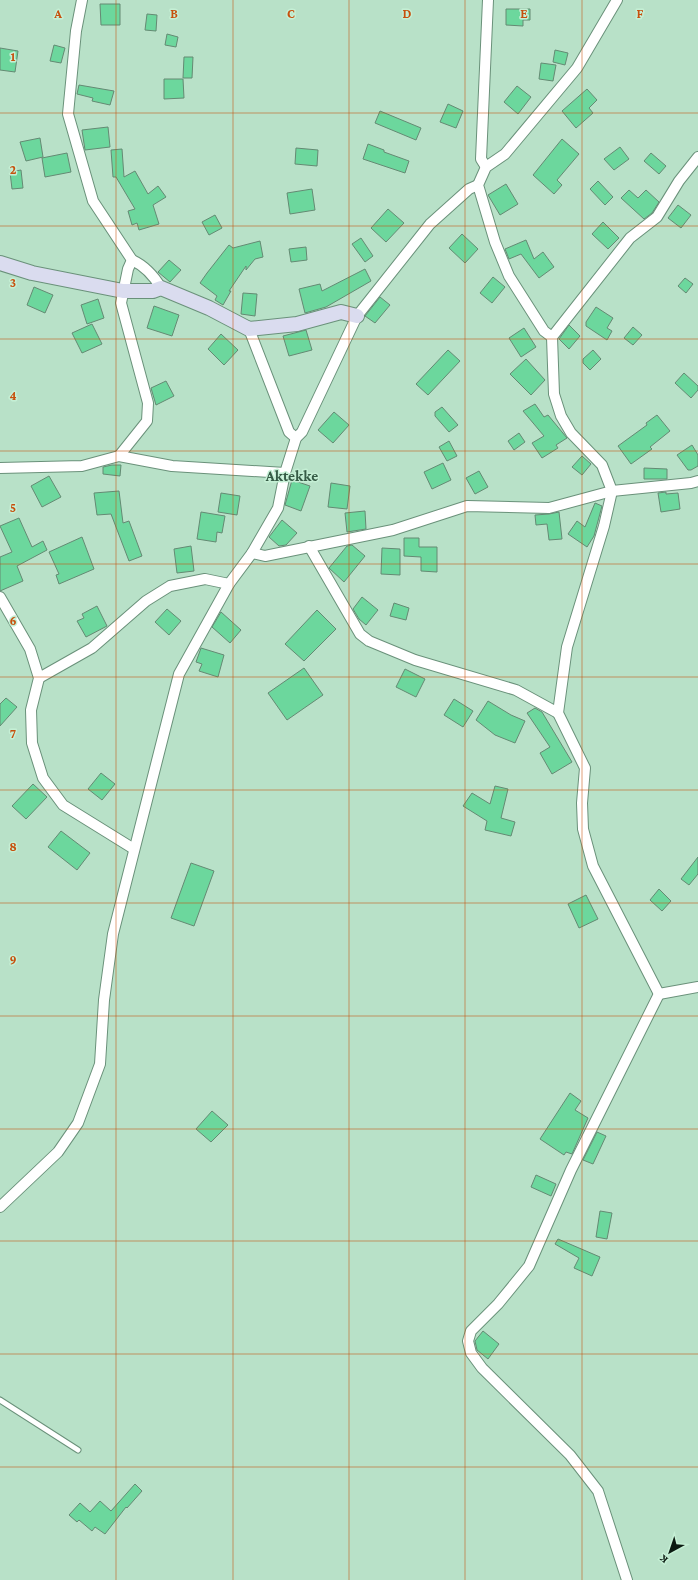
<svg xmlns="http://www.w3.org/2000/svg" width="698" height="1580" font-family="'Crimson Pro',serif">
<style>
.building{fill:#6cd79d;stroke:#648a73}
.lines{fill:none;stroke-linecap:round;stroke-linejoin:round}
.lane-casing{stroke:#6a917a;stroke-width:7}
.street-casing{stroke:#6a917a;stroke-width:12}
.secondary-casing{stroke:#6a917a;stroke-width:16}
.lane{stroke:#fff;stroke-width:5}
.street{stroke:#fff;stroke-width:10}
.secondary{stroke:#dadcef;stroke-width:14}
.grid{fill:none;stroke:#c7500d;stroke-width:1;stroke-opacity:0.55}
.labels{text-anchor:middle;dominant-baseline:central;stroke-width:3;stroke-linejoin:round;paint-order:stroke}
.quarter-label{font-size:15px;font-weight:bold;fill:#365b46;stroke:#c5efd5}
.grid-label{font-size:13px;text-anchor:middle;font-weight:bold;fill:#c7500d;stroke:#c5efd5;stroke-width:3;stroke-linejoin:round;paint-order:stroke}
</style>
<rect width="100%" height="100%" fill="#b8e1c8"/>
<!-- building -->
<g class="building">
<polygon points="100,4 120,4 120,25 101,25"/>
<polygon points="506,9 530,9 530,20 523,20 523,26 506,25"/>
<polygon points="147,14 157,15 156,31 145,30"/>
<polygon points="167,34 178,37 176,47 165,45"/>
<polygon points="54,45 65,48 61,63 50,61"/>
<polygon points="0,48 18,51 15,72 0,70"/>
<polygon points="555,50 568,53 565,65 553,62"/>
<polygon points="184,57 193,57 192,78 183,78"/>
<polygon points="541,63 556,65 553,81 539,79"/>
<polygon points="164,79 183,79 184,98 164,99"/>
<polygon points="79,85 114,91 110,105 92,101 93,98 77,94"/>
<polygon points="517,86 531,97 518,114 504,102"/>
<polygon points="587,89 597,100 589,108 593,113 576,128 562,111"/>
<polygon points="448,104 463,111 456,128 440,122"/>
<polygon points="380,111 421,128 416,140 375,123"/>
<polygon points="108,127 110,147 85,150 82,130"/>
<polygon points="40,138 43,157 26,161 20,142"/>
<polygon points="562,139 579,154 557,180 562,185 554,194 533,175"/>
<polygon points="368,144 384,150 384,152 409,161 405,173 363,159"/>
<polygon points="620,147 629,159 614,170 604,159"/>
<polygon points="296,148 318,150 317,166 295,164"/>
<polygon points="122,149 124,177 135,171 148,194 158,186 166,197 153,205 159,224 139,230 137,223 132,225 128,211 135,209 116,177 113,177 111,150"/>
<polygon points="67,153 71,172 45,177 42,158"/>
<polygon points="651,153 666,166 659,174 644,161"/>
<polygon points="21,170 23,188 12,189 10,172"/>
<polygon points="598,181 613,197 605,205 590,189"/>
<polygon points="506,184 518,204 500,215 488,195"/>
<polygon points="312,189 315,210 290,214 287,193"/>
<polygon points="629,190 638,198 646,190 659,202 652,213 644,219 621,198"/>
<polygon points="678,205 691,215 681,228 668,218"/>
<polygon points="388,209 404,223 386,242 371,228"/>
<polygon points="215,215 222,228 209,235 202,222"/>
<polygon points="603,222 619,238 608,249 592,234"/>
<polygon points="462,234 478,249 465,263 449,248"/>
<polygon points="361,238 373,256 365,262 352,244"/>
<polygon points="526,240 534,259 543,252 554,267 539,278 521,254 509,259 505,249"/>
<polygon points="260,241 263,257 255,259 246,270 246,266 229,291 231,291 223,305 215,300 217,296 200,283 207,273 229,245 233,248"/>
<polygon points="306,247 307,260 291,262 289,249"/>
<polygon points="169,260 181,270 170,282 158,272"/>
<polygon points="365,269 371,281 326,307 305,313 299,289 320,284 322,291"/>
<polygon points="493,277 505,287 492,303 480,293"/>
<polygon points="685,278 693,284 686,293 678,286"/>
<polygon points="34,287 53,295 45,313 27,305"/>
<polygon points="243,293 257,294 255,316 241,314"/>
<polygon points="380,297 390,305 375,323 365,316"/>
<polygon points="98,299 104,318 87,324 81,305"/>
<polygon points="154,306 179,315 172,336 147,328"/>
<polygon points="596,307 613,318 607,328 612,331 607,340 586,326 586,322"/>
<polygon points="92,324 102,344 82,353 72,333"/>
<polygon points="569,325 580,336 569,349 559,339"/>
<polygon points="633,327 642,335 633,345 624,338"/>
<polygon points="524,328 536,347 521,357 509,338"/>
<polygon points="306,330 312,350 289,356 283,336"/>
<polygon points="221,334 238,350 224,365 208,349"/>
<polygon points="448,350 460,361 428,395 416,384"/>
<polygon points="593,350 601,359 590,370 583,363 583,359"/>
<polygon points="526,359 545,380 531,395 510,374"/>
<polygon points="684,373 698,386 698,390 691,398 675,383"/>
<polygon points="166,381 174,396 156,405 151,388"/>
<polygon points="535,404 544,417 548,415 567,438 556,445 558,448 542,458 532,443 544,436 523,411"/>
<polygon points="442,407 458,425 449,432 435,416 435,412"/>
<polygon points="334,412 349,425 333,443 318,430"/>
<polygon points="657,415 670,431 650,447 652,449 631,464 618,446 647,425 646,423"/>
<polygon points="519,433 525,442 514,450 508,441"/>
<polygon points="449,441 457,456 447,461 439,447"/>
<polygon points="692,445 698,455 698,466 691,470 688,470 677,455"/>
<polygon points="582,456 591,464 582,475 572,467"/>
<polygon points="443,463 451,480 432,489 424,472"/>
<polygon points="112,465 121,465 120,476 103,474 103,467"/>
<polygon points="644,468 667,469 667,479 644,479"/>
<polygon points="479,471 488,487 475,494 466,478"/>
<polygon points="49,476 61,497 42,507 31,486"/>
<polygon points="292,480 310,486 301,511 285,505"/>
<polygon points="331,483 350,486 347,509 328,507"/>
<polygon points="119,491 123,523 129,521 142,556 129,561 111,514 97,515 94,493"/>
<polygon points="666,492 666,494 678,493 680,509 661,512 658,493"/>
<polygon points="221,493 240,496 237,515 218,512"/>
<polygon points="595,503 602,506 594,536 587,547 568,534 577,521 585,527"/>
<polygon points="365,511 366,529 347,532 345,513"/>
<polygon points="201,512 225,516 222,533 217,532 216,542 197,539"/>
<polygon points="559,512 562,539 549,540 547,524 536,525 535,515 549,514"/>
<polygon points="19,518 32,547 43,541 47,550 17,566 23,581 0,591 0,557 12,552 0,526"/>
<polygon points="282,520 297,533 286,545 279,546 269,537"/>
<polygon points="82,537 94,569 59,584 56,575 59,574 49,552"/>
<polygon points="404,538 419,538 419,547 437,547 437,572 421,571 421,557 404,556"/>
<polygon points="352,545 365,556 344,582 329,568 347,546"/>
<polygon points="191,546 194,571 177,573 174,549"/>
<polygon points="382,548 400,549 400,575 381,574"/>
<polygon points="362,597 378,610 366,625 359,619 353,609"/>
<polygon points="394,603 409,608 406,620 390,616"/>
<polygon points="97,606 107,626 86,637 77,621 84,618 82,614"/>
<polygon points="167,609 181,621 169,635 155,622"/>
<polygon points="317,610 336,629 304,661 285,644"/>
<polygon points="221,612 241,630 230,643 212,627"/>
<polygon points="201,648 224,655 218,677 199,671 202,664 196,662"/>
<polygon points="304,668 323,695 287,720 268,693"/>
<polygon points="405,669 425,679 416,697 396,687"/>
<polygon points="6,698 17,707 0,726 0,704"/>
<polygon points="454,699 473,711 463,727 444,715"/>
<polygon points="488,701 511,715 525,721 515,743 495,735 476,720"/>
<polygon points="535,708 542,712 572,762 552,774 540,753 550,747 527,713"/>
<polygon points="101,773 115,784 102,800 88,789"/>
<polygon points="33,784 47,797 26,819 12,806"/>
<polygon points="495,786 508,789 501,818 515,822 511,836 485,830 487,821 463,806 472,793 490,804"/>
<polygon points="61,831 90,853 77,870 48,847"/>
<polygon points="698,857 698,874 689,885 681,879"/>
<polygon points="191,863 214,871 194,926 171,918"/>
<polygon points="659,889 671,901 662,911 650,900"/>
<polygon points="586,895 598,919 579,928 568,904"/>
<polygon points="570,1093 581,1101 575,1110 588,1118 572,1154 566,1152 564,1155 540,1139"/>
<polygon points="212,1111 228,1125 211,1142 196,1129"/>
<polygon points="597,1132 606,1136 593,1164 583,1160"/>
<polygon points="536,1175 556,1184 551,1196 531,1187"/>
<polygon points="600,1211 612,1213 607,1239 596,1237"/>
<polygon points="558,1239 600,1257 592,1276 574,1268 579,1258 555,1244"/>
<polygon points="483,1331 499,1344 488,1359 477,1350 475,1341"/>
<polygon points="135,1484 142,1491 127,1508 126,1507 105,1534 95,1527 92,1531 79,1520 77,1522 69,1515 80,1503 90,1512 100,1501 111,1511"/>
</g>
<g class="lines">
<!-- lane casing -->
<g class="lane-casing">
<polyline id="lane" points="0,1400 78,1450"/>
</g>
<!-- street casing -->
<g class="street-casing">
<g id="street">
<path d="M 82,0 L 76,31 L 68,114 L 93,201 L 132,260 C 145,266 154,276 161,288"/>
<polyline points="486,167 481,159 488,0"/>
<polyline points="249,329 289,432 296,438"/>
<polyline points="552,337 544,331 509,276 495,242 478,185 486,167 505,154 577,68 617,0"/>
<polyline points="119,456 147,421 148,403 121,303 128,269 132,260"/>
<polyline points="0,468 82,466 119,456 172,466 285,473"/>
<polyline points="309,546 360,634 369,641 415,660 516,690 558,713"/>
<polyline points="252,553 265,556 393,530 467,506 549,508 612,491 691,483 698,481"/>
<polyline points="0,597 30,649 39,678 31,710 32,743 43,778 63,805 134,849"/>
<polyline points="39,678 92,648 146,601 170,586 205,579 229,584"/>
<polyline points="659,994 593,866 583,829 582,803 585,768 558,713 567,647 604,526 612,491 602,465 571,433 561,416 554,394 552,337 630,238 657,217 679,181 698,157"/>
<polyline points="659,994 698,987"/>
<polyline points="0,1207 58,1152 78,1123 100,1064 104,1000 113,934 179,674 229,584 252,553 278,508 285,473 296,438 302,432 357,316 430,224 469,189 478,185"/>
<polyline points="627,1580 598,1491 570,1455 482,1368 471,1353 468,1341 471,1331 498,1304 529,1266 571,1170 659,994"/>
</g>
</g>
<!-- secondary casing -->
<g class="secondary-casing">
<polyline id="secondary" points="0,263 32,273 123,291 153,291 161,288 209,308 249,329 297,324 341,312 357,316"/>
</g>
<!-- lane -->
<use href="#lane" class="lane"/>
<!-- street -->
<use href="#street" class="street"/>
<!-- secondary -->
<use href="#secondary" class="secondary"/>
</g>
<!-- grid -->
<path class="grid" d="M 116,0 L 116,1580M 233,0 L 233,1580M 349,0 L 349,1580M 465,0 L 465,1580M 582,0 L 582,1580M 0,113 L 698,113M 0,226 L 698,226M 0,339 L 698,339M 0,451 L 698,451M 0,564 L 698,564M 0,677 L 698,677M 0,790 L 698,790M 0,903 L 698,903M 0,1016 L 698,1016M 0,1129 L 698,1129M 0,1241 L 698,1241M 0,1354 L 698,1354M 0,1467 L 698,1467"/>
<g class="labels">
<!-- quarter labels -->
<g class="quarter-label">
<text x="292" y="476">Aktekke</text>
</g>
</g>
<g class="grid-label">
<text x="58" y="18">A</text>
<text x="174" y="18">B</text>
<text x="291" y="18">C</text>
<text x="407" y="18">D</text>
<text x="524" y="18">E</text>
<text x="640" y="18">F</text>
<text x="13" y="61">1</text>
<text x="13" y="174">2</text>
<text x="13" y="287">3</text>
<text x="13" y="400">4</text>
<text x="13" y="512">5</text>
<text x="13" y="625">6</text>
<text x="13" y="738">7</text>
<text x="13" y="851">8</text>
<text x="13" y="964">9</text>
</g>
<!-- north arrow -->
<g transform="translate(670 1552) rotate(220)" stroke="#c5efd5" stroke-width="3" paint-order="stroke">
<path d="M0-3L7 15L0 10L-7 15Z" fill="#0b1a11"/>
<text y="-6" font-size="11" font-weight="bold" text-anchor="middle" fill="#0b1a11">K</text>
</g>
</svg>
